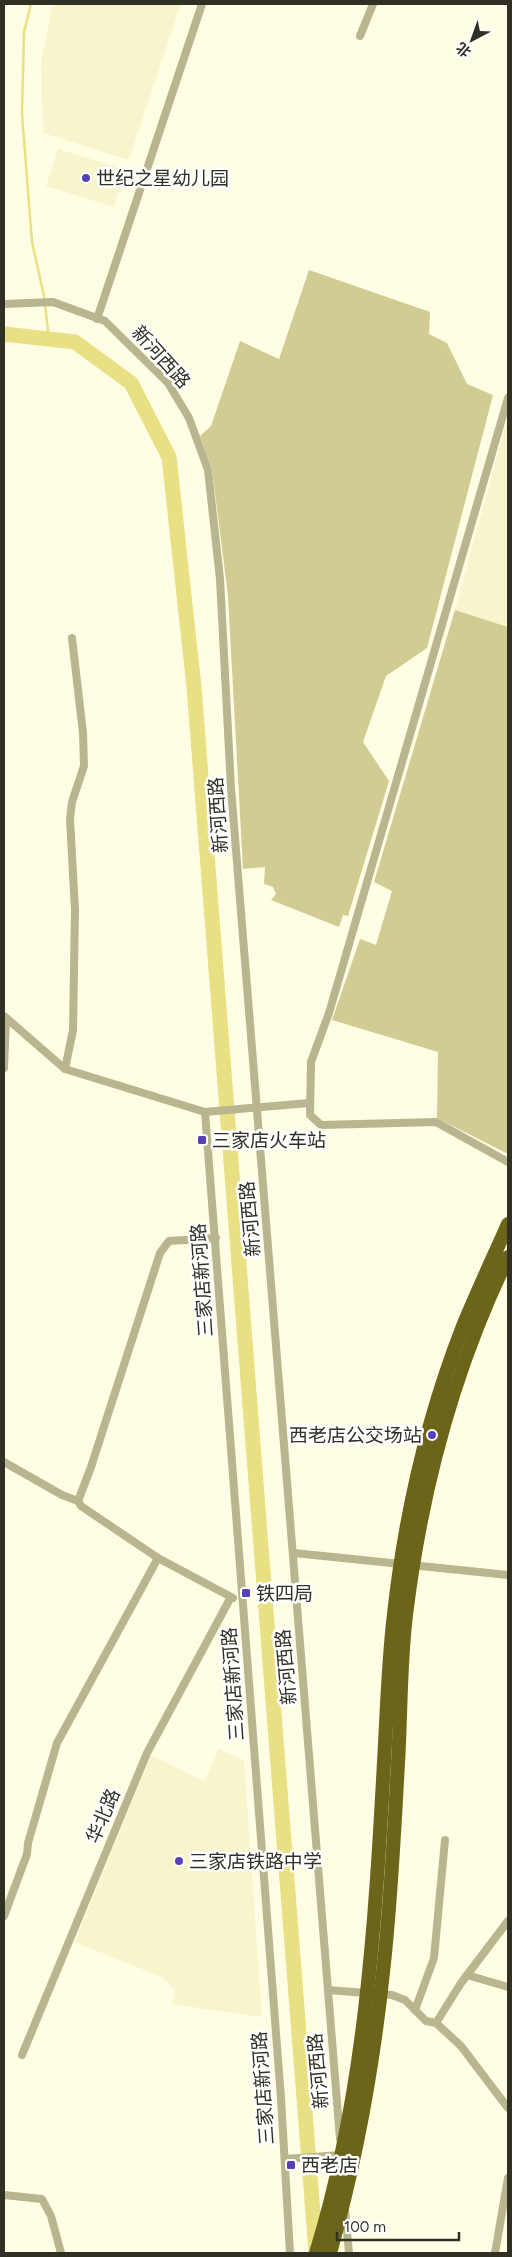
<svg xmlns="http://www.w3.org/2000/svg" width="512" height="2257" font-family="Figtree,'Noto Sans SC',sans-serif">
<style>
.built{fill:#f8f5cc}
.green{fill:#d1cc93}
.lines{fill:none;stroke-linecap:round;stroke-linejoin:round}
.stream{stroke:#e8e082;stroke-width:2.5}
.river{stroke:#e8e082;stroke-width:15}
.minor{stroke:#b8b68f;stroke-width:8}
.motorway-bridge{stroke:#6b6419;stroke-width:14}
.poi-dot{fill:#5542b9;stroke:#fff;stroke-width:2}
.labels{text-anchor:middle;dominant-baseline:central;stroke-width:5;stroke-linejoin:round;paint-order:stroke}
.poi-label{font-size:19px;fill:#313024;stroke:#fff;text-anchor:start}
.street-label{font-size:19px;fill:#313024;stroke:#fff}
</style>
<rect width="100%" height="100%" fill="#fffde3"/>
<!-- built -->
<g class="built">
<polygon points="53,4 181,4 129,160 43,133 41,62"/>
<polygon points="58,149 126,170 114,207 46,186"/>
<polygon points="508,417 508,627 455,610"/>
<polygon points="219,1749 244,1760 262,2017 172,2004 175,1991 164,1978 75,1942 151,1755 204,1781"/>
</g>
<!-- green -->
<g class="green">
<polygon points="309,270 430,312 429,334 447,343 467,384 493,395 427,648 386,676 363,742 389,781 348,916 343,915 339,927 271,900 276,894 273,887 264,884 265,867 243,869 228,596 212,469 200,436 211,426 240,341 279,359"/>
<polygon points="455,610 508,627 508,1154 437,1118 438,1052 332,1020 360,939 376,945 392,891 374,882"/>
</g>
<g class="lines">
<!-- stream -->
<polyline class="stream" points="31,4 24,32 22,114 32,242 44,296 49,339"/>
<!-- river -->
<polyline class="river" points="4,334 75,342 131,383 169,457 194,687 316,2252"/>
<!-- minor -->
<g class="minor">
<polyline points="360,36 373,4"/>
<polyline points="4,304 53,302 105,321 168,383 189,418 208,470 220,579 231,788 340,2139"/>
<polyline points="97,319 202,4"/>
<polyline points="508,398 329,1013 311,1062 310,1115 321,1125 436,1122 508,1162"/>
<polyline points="4,1016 65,1069 205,1112"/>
<polyline points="4,1068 6,1018"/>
<polyline points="65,1069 73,1030 75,910 70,819 72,802 84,766 83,733 72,638"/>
<polyline points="205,1112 281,2098 290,2253"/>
<polyline points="205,1112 309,1103"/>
<polyline points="4,1462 62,1495 78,1501 81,1506 158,1558 233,1598"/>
<polyline points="78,1501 91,1467 160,1253 169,1241 216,1238"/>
<polyline points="294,1553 508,1575"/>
<polyline points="4,1916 27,1854 28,1843 57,1743 158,1558"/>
<polyline points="467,1975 508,1987"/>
<polyline points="328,1990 392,1995 405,2000 426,2021 436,2023 461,2046 508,2108"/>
<polyline points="415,2010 434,1958 445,1840"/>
<polyline points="436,2023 461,1983 508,1921"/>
<polyline points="22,2055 147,1753 231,1597"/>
<polyline points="285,2159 341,2155"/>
<polyline points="4,2195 42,2199 51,2216 61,2253"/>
<polyline points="345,2210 349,2253"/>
<polyline points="495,2253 508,2178"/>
</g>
<!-- motorway-bridge -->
<g class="motorway-bridge">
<path d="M 316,2253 C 365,2094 375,1927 384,1762 C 387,1712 388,1663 394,1614 C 405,1515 427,1418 463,1326 C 477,1292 493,1258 508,1224"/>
<path d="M 330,2253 C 356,2161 373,2068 383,1972 C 391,1903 394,1833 398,1763 C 401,1713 400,1664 406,1615 C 421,1492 454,1368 508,1257"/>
</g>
</g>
<!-- markers -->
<g class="poi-dot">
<circle cx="86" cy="178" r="5"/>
<rect x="197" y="1135" width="10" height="10" rx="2.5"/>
<circle cx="432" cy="1435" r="5"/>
<rect x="241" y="1588" width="10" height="10" rx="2.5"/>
<circle cx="179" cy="1861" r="5"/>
<rect x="286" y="2160" width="10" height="10" rx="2.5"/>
</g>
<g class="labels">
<!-- poi labels -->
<g class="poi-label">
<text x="96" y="178">世纪之星幼儿园</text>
<text x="212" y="1140">三家店火车站</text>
<text x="422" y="1435" text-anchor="end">西老店公交场站</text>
<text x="256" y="1593">铁四局</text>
<text x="189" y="1861">三家店铁路中学</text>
<text x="301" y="2165">西老店</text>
</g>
<!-- street labels -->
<g class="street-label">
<text transform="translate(161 357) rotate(48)">新河西路</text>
<text transform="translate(218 815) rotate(-94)">新河西路</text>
<text transform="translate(250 1219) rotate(-95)">新河西路</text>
<text transform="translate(202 1280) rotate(-94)">三家店新河路</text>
<text transform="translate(286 1667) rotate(-95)">新河西路</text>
<text transform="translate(233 1684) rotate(-94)">三家店新河路</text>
<text transform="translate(103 1816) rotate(-67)">华北路</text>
<text transform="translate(318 2071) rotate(-95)">新河西路</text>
<text transform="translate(263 2088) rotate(-94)">三家店新河路</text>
</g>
</g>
<!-- border -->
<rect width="512" height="2257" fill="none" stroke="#313024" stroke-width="10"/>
<!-- north arrow -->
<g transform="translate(472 40) rotate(221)" stroke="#ffffff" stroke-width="4" paint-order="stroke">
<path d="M0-4L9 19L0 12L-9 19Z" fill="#313024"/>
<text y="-8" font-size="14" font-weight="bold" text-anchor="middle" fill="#313024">北</text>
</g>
<!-- scale -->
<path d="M337 2232v8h122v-8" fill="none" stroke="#313024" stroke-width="2.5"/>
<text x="344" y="2232" font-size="15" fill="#313024" stroke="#ffffff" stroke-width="4" paint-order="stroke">100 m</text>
</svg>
